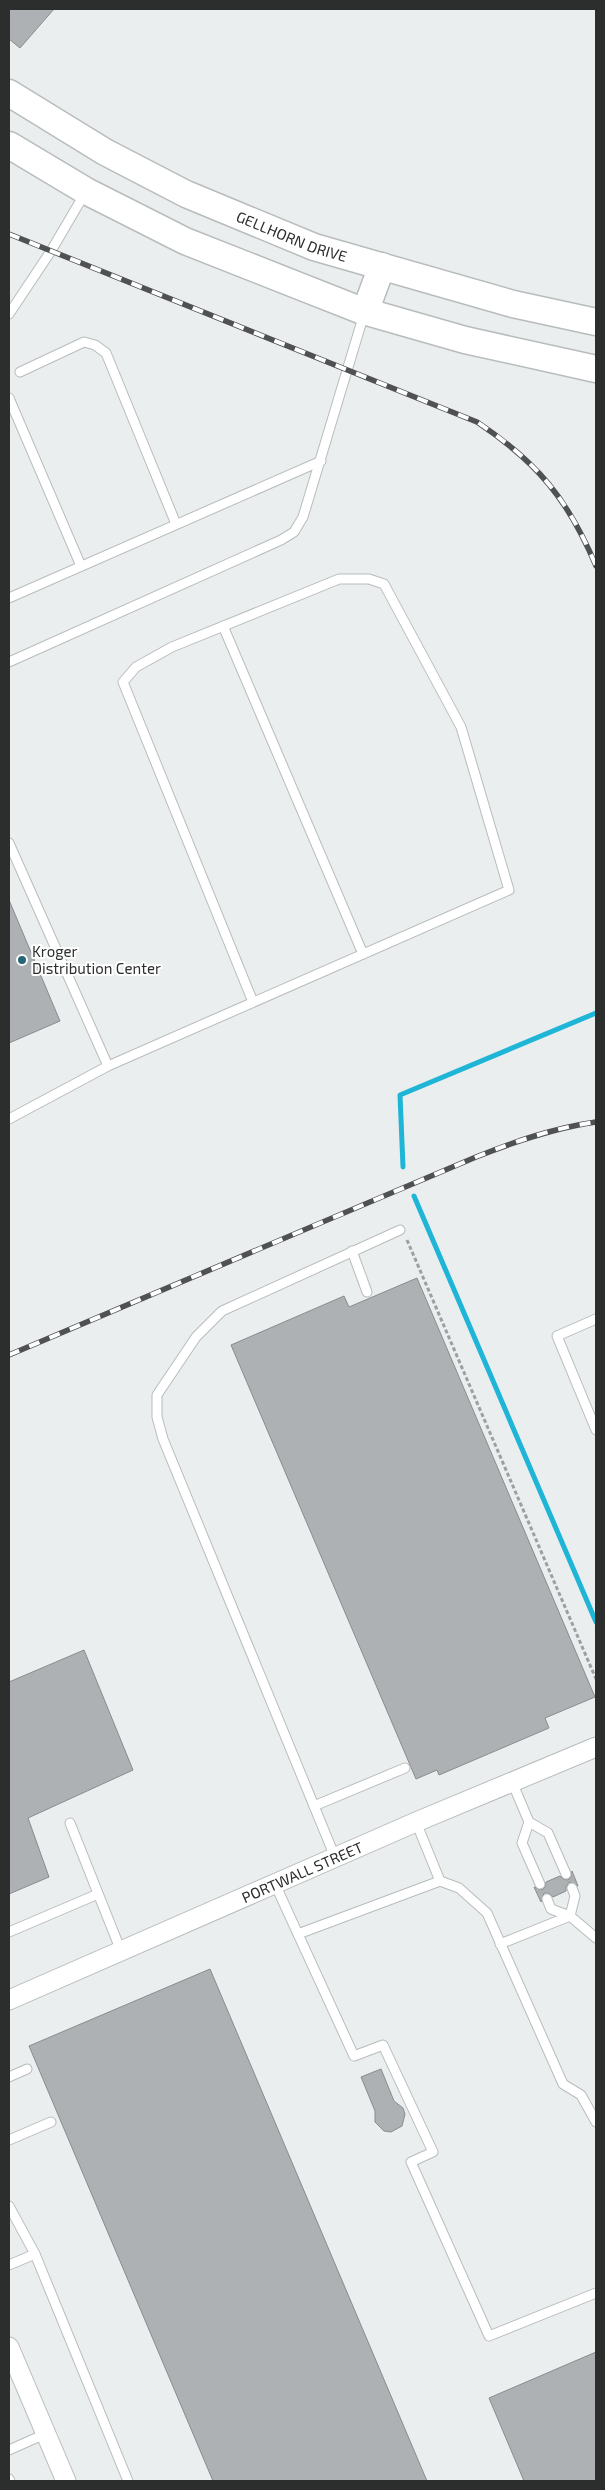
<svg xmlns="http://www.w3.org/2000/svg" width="605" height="2490" font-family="'Exo 2',sans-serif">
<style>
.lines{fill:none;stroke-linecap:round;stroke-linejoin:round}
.stream{stroke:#1fb5d7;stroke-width:5}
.building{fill:#aeb1b3;stroke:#888c8d}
.lane-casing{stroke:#b8bcbd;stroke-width:11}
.street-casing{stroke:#b8bcbd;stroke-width:21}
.secondary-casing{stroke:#b8bcbd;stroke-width:29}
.path{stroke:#9da0a1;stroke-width:3;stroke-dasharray:4 2.5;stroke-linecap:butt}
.lane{stroke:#fff;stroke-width:9}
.street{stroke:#fff;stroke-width:19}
.secondary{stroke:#fff;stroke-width:26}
.rail-casing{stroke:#4f5152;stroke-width:5.5}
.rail{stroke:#fff;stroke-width:4;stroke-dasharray:11;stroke-linecap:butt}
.poi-dot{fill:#236779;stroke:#fff;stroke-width:2}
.labels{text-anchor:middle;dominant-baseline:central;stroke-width:4;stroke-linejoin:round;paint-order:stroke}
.street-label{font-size:15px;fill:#2c2e2e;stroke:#fff}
.poi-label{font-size:15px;fill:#2c2e2e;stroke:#fff;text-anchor:start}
</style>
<rect width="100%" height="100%" fill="#eaeeef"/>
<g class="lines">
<!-- stream -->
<g class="stream">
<polyline points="403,1167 400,1095 596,1013"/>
<polyline points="414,1196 596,1622"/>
</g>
</g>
<!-- building -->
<g class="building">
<polygon points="9,9 54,9 20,48 9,39"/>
<polygon points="9,900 60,1021 9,1043"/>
<polygon points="417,1278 595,1697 545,1718 549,1728 439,1775 437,1770 416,1779 231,1345 344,1296 349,1307"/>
<polygon points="84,1650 133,1770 28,1818 49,1877 9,1894 9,1682"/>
<polygon points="572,1871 578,1886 569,1882 566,1887 566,1891 553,1897 548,1893 544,1893 541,1902 534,1887 542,1890 545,1887 546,1882 560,1876 563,1879 568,1880 571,1877"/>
<polygon points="210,1969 427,2481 213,2481 29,2046"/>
<polygon points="381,2069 394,2101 403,2108 405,2114 402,2126 391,2132 384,2131 375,2122 375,2111 361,2077"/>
<polygon points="596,2352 596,2481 524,2481 489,2398"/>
</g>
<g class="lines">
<!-- lane casing -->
<g class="lane-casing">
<g id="lane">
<polyline points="9,314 51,251 85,193"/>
<polyline points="20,372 84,342 95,345 106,353 176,524"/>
<polyline points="9,398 81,566"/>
<polyline points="9,598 321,461"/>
<polyline points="223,626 363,954"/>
<polyline points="9,662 281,540 294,532 303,517 364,314"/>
<polyline points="9,843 108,1066"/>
<polyline points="9,1119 108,1066 509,890 461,727 384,584 369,579 339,579 172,647 136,667 123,682 253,1002"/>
<polyline points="352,1251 367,1292"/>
<polyline points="596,1319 557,1336 596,1430"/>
<polyline points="512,1782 529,1822 548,1833 566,1874"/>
<polyline points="314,1806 405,1768"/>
<polyline points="416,1822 440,1881"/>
<polyline points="529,1822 522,1843 540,1884"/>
<polyline points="70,1823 121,1951"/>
<polyline points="335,1857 163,1439 157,1417 157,1395 196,1337 222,1311 400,1230"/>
<polyline points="275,1884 354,2056 383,2045 433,2152 411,2162 489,2336 596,2293"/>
<polyline points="547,1899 551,1909 570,1916 596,1938"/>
<polyline points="9,1932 98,1894"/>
<polyline points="298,1934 440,1881 459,1888 487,1913 563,2084 581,2095 596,2122"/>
<polyline points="500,1944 570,1916 575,1896 572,1888"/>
<polyline points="9,2077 27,2069"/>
<polyline points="9,2140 51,2122"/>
<polyline points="9,2206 35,2254"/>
<polyline points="9,2265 35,2254 128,2481"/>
<polyline points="9,2450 45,2434"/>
<polyline points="9,2479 10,2481"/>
</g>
</g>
<!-- street casing -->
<g class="street-casing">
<g id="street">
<path id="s1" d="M 9,2000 L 416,1822 L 596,1747"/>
<polyline points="9,2347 66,2481"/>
</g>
</g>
<!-- secondary casing -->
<g class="secondary-casing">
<g id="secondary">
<path id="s2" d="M 9,93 L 105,152 L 186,194 L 314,247 L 513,304 L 596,322"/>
<polyline points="9,145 86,191 185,241 360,310 465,340 596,369"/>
<polyline points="365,312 382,266"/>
</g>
</g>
<!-- path -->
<polyline class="path" points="407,1240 596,1679"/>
<!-- lane -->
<use href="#lane" class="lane"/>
<!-- street -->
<use href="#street" class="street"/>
<!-- secondary -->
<use href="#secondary" class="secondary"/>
<!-- rail casing -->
<g class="rail-casing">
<g id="rail">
<path d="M 9,234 L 477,422 C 537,462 568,499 596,566"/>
<path d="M 9,1355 L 476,1157 C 516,1141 554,1128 596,1122"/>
</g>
</g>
<!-- rail -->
<use href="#rail" class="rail"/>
</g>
<!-- markers -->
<circle class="poi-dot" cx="22" cy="960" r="5"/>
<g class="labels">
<!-- street labels -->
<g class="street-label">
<text stroke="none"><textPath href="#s2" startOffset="318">GELLHORN DRIVE</textPath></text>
<text stroke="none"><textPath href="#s1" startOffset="320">PORTWALL STREET</textPath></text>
</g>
<!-- poi labels -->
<g class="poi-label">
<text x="32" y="951">Kroger<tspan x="32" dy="17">Distribution Center</tspan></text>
</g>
</g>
<!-- border -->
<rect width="605" height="2490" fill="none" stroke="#2c2e2e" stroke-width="20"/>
</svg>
